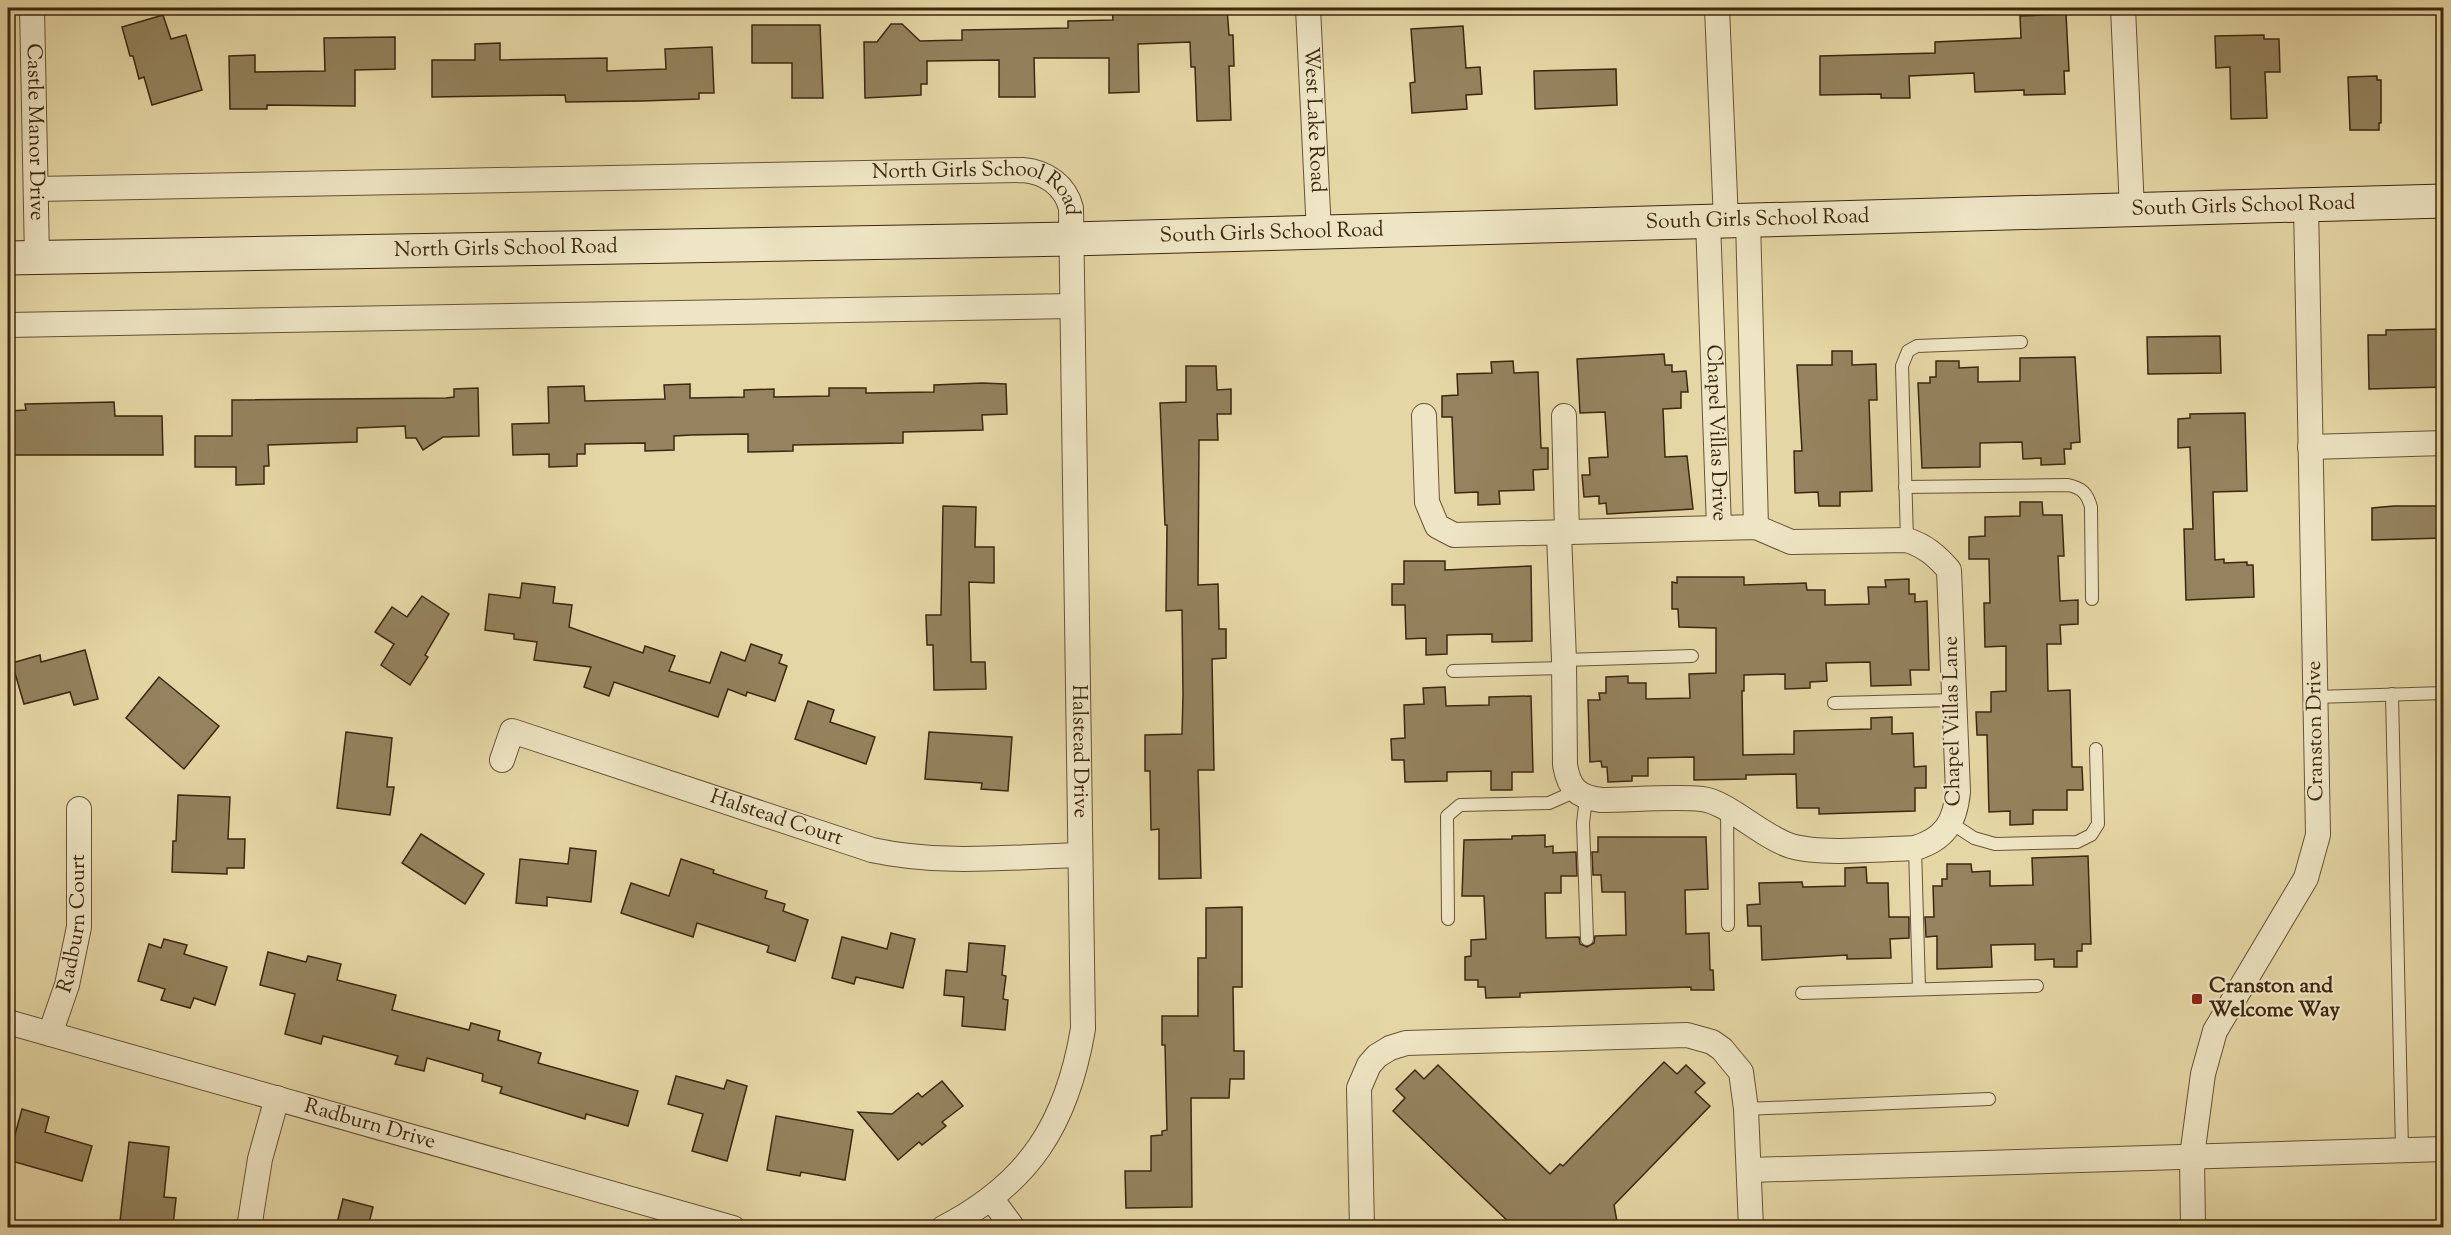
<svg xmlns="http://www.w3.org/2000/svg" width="2451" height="1235" font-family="'Sorts Mill Goudy',serif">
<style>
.building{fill:#94835e;stroke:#3d2711;stroke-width:1.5}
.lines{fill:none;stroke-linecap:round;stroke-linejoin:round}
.lane-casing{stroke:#675336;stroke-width:14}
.street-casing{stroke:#675336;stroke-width:26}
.secondary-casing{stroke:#3d2711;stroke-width:35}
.lane{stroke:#eee5c4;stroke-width:12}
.street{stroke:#eee5c4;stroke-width:24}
.secondary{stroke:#eee5c4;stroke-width:33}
.poi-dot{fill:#8f2418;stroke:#eee5c4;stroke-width:2}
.labels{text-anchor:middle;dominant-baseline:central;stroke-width:4.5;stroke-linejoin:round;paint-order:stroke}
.street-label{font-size:21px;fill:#3d2711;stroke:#eee5c4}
.poi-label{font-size:21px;font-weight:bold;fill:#3d2711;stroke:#eee5c4;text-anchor:start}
</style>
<rect width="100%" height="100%" fill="#e5d7a5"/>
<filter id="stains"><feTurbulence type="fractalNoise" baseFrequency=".00333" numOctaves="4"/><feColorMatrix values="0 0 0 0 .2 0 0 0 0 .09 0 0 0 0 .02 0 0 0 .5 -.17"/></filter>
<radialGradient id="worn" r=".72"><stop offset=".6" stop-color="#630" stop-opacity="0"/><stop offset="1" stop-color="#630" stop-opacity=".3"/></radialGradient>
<!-- building -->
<g class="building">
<polygon points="1112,8 1138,8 1138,11 1227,8 1229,35 1233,35 1234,66 1229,66 1231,120 1197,121 1195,67 1191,67 1190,42 1138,44 1139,92 1109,93 1109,58 1034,58 1035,97 999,97 999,60 927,61 927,84 921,84 921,95 865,98 864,42 877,42 891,24 902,24 920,41 962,40 962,30 1068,28 1068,21 1113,20"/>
<polygon points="2066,14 2069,71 2064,71 2065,94 2024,95 2024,90 1975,92 1974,73 1909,76 1910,98 1881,98 1881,94 1820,95 1820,56 1935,53 1935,42 2021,38 2020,16"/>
<polygon points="163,15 171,39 186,35 202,90 152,105 144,77 139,79 133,56 130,56 122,27"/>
<polygon points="752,25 820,25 823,98 792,98 792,63 752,63"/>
<polygon points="1463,26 1466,68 1480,67 1482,94 1466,95 1467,109 1412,113 1410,83 1415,82 1411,29"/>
<polygon points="2264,35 2264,39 2279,39 2280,72 2265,72 2267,118 2231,119 2230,67 2216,68 2215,36"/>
<polygon points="395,37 395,69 355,70 355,106 267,105 267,109 230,109 229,56 255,55 255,72 325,71 324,38"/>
<polygon points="500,43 500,60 607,58 607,71 666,69 665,49 712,47 714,93 699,93 699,99 642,101 566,102 565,95 432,97 432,60 475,60 475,44"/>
<polygon points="1616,69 1617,105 1535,109 1534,71"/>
<polygon points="2377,76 2377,80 2381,80 2381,123 2379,123 2379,130 2350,130 2348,77"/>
<polygon points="2444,329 2444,387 2369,389 2368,335 2386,335 2386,330"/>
<polygon points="2220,336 2221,373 2148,374 2147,337"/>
<polygon points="1832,351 1852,351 1852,365 1876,364 1877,400 1869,400 1872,491 1840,492 1840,506 1819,506 1818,492 1795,493 1794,451 1802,451 1797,365 1832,365"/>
<polygon points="1664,354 1665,365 1672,365 1672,372 1686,371 1688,392 1681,392 1681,408 1663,409 1665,457 1687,456 1693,509 1607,514 1606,503 1599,504 1599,496 1584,497 1582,475 1590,475 1589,458 1608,457 1605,412 1580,413 1577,359"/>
<polygon points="2075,357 2080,442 2071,443 2071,449 2064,449 2065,464 2041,465 2041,458 2023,459 2022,442 1980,443 1980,467 1922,468 1918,383 1930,383 1930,377 1936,377 1936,361 1959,361 1959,368 1978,367 1978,382 2020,381 2020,358"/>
<polygon points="1513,361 1514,373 1538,372 1541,448 1548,448 1548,469 1533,470 1534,490 1499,491 1500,504 1478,505 1478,492 1455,493 1452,417 1442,417 1442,396 1458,395 1457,374 1492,373 1491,362"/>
<polygon points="1186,366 1216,366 1217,390 1231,389 1231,414 1217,414 1218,440 1199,440 1198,585 1218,584 1219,629 1226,629 1226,658 1212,659 1214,770 1198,770 1201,878 1159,879 1159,829 1151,830 1150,771 1145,771 1145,735 1182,734 1183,695 1182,610 1166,611 1167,525 1165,525 1160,403 1186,402"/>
<polygon points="982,383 1006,384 1007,414 982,415 983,430 903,432 903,443 793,445 793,451 748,452 748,434 691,435 674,436 674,450 645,451 645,443 585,444 585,454 577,454 577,466 549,467 549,454 513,455 512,424 549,423 548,387 584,386 585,401 665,399 664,385 690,384 690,398 744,397 744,390 774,389 774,397 829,396 829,388 866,388 866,393 934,392 934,385"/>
<polygon points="478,388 479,436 443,437 423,450 416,438 406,438 405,426 357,428 357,442 268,445 269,466 264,466 264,484 236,485 236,467 195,467 195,436 232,436 232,400 446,398 454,397 454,389"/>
<polygon points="114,402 115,416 162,416 163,455 8,455 8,411 26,410 25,404"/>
<polygon points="2245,413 2247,491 2213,492 2215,560 2224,559 2224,563 2247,562 2247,565 2253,565 2254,597 2186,600 2184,529 2193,529 2190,447 2178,448 2178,419 2190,418 2190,414"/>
<polygon points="2020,502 2042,502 2043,515 2062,515 2064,556 2058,556 2060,601 2078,600 2078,624 2060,625 2061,644 2047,644 2048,691 2070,690 2072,767 2082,767 2083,790 2067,790 2067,810 2033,810 2033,824 2010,825 2010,811 1989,812 1987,735 1977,735 1976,712 1991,712 1991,692 2006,691 2006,646 1985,647 1984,603 1990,603 1989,559 1969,559 1969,537 1985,536 1985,517 2020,516"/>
<polygon points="943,506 976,507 975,547 994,547 994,583 969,582 971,662 985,662 986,689 934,690 933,645 927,645 926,615 941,615"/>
<polygon points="2394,506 2444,506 2444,538 2372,540 2372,508"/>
<polygon points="1404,561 1445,561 1445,570 1531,566 1532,641 1492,642 1492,634 1447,635 1447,654 1426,655 1426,638 1406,639 1405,605 1392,605 1392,584 1404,584"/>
<polygon points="1677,577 1744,577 1744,585 1806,583 1807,590 1825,590 1825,605 1869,604 1868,587 1886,587 1885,580 1909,579 1909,594 1915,594 1915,602 1927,601 1929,670 1910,670 1911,685 1871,686 1870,662 1826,663 1827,681 1810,682 1810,688 1785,689 1785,674 1744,675 1744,691 1742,691 1743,755 1794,754 1794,731 1871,729 1871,718 1892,717 1892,734 1913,733 1914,767 1926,766 1926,788 1915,788 1915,811 1819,814 1819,808 1797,808 1796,774 1746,775 1746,779 1694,780 1694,757 1648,758 1648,776 1632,776 1632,781 1608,782 1607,767 1602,767 1601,761 1590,762 1588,700 1600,700 1599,693 1606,693 1606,677 1628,676 1628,683 1646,683 1646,699 1690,698 1689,674 1716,673 1716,628 1679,627 1678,609 1672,609 1672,582 1677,583"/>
<polygon points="522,583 555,587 553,603 572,605 569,627 643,653 645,646 675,656 669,671 710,683 721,652 745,661 751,644 782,655 779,663 787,666 775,701 747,692 746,696 728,689 718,717 614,682 609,696 584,687 591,667 534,660 537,642 514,639 514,634 485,630 489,594 520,598"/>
<polygon points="422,596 449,614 425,655 428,657 410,685 381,665 394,644 375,632 392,607 407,617"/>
<polygon points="85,650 98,699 74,705 70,692 24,704 12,663 40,655 41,662"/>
<polygon points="159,677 219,726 184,769 126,718"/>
<polygon points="1445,687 1446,706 1489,705 1489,697 1531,696 1533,772 1512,772 1512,790 1491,790 1491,771 1447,772 1447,781 1405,782 1404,760 1392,760 1391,739 1405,738 1404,705 1424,704 1423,688"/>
<polygon points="808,701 834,710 830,722 875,737 866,764 795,739"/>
<polygon points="346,732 392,738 387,787 394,787 390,815 337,808"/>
<polygon points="929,732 1012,737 1008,791 981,789 982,783 925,779"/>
<polygon points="178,795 230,797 228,839 245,839 244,868 227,868 227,874 172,872 173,841 176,841"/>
<polygon points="421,834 484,874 465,904 402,863"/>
<polygon points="1545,835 1545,847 1553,846 1553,853 1576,852 1577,876 1561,876 1561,893 1545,893 1546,938 1579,937 1580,944 1587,947 1594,943 1595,936 1626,935 1625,892 1602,892 1601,875 1593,875 1592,852 1598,852 1598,837 1706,837 1708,889 1685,890 1686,934 1709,933 1710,970 1713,970 1714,990 1691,990 1691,987 1623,989 1520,993 1520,997 1486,998 1485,987 1478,987 1478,980 1465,980 1465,957 1471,956 1471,940 1486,939 1484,896 1462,896 1464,840 1512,839 1512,836"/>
<polygon points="570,848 596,851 591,902 547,897 547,906 516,903 520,859 568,864"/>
<polygon points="2088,856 2091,944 2082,944 2082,951 2077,951 2077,967 2054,967 2054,959 2035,960 2035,944 1991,945 1992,967 1937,969 1937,936 1926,937 1925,917 1934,917 1933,886 1942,886 1942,879 1947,879 1947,864 1971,864 1972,872 1990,871 1990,886 2033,885 2032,858"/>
<polygon points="681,859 714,870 713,873 767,891 765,898 785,904 783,911 808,920 795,961 767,952 769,946 697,923 693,937 621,913 631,883 669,896"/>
<polygon points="1866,867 1867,883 1888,883 1889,917 1909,917 1909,938 1890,939 1891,958 1847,959 1847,955 1762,960 1761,926 1748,926 1747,905 1760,904 1759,883 1802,882 1803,887 1845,886 1845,868"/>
<polygon points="1242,907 1242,987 1233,987 1234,1051 1244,1051 1244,1079 1230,1079 1229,1098 1191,1098 1192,1207 1126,1208 1125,1171 1151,1171 1151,1136 1162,1135 1162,1131 1167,1130 1165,1045 1162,1045 1162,1016 1198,1016 1198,958 1206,958 1206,908"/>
<polygon points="891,933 915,939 903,988 856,977 854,984 832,978 842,937 887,949"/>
<polygon points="164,939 187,945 184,954 227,967 215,1005 194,998 190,1008 161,1000 165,989 138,981 149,944 161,948"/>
<polygon points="969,943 1005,946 1002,975 1006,976 1003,999 1008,1000 1005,1030 962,1026 964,997 944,995 946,970 967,972"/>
<polygon points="268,952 306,962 308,956 341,964 337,980 396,995 392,1010 469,1030 471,1023 500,1031 498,1040 541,1053 538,1063 638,1091 628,1126 586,1114 585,1119 500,1093 502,1087 482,1081 483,1074 427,1058 424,1071 395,1064 398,1056 323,1036 321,1044 285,1034 295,994 260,985"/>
<polygon points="1664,1062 1677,1074 1686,1065 1705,1083 1695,1092 1710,1106 1614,1205 1618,1227 1514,1227 1393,1111 1405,1098 1396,1089 1415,1070 1424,1079 1438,1065 1550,1174 1560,1164 1563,1166"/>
<polygon points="676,1076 724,1089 727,1080 747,1086 727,1161 692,1151 703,1114 668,1104"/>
<polygon points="942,1081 963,1106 942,1122 946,1126 922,1145 919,1142 898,1160 858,1112 892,1114 918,1093 922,1097"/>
<polygon points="22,1109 49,1117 45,1132 92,1146 82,1181 8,1160"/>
<polygon points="776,1116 853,1130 845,1180 801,1172 800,1176 767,1170"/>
<polygon points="129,1142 169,1147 164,1197 176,1198 173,1226 120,1221"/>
<polygon points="343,1199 373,1207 368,1227 336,1227"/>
</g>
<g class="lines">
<!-- lane casing -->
<g class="lane-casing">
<g id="lane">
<path d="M 1905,487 L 2068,485 C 2082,488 2087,493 2091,507 L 2092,599"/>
<polyline points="1907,540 1902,366 1908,351 1917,346 2021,342"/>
<polyline points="1564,660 1692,656"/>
<polyline points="1453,671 1564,668"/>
<polyline points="2392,694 2402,1150"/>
<polyline points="2315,697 2444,693"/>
<polyline points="1834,703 1955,700"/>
<polyline points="1586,798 1583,823 1587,939"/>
<polyline points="1727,810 1728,925"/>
<polyline points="1951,823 1974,838 1995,844 2077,842 2091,835 2098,824 2096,749"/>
<polyline points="1915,848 1919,989"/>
<polyline points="1448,919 1447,816 1460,805 1549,803 1576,791"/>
<polyline points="1802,993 2037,986"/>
<polyline points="1746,1109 1989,1099"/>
</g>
</g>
<!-- street casing -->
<g class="street-casing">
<g id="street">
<path id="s1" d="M 32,8 L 37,258"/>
<path id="s2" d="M 1308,8 L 1319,233"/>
<polyline points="1717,8 1726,221"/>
<polyline points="2123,8 2132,210"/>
<path id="s3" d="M 36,189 L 1023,170 C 1046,172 1065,185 1071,208 L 1083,1029 C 1067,1123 1030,1183 943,1228"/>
<polyline points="1748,220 1756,527"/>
<path id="s4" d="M 1708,221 L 1719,528"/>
<polyline points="8,325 1072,306"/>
<path d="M 1424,416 L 1427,502 L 1437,526 L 1454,535 L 1756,527 L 1791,542 L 1907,540 C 1925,546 1936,555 1949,570 L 1958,792 C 1955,822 1945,839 1915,848 C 1882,849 1821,855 1791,846 C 1762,837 1728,802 1702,799 C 1673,796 1631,800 1601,800 C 1577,797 1569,788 1565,765 L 1564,660 L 1559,534"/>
<polyline points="1564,416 1567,533"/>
<polyline points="2310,447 2444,443"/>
<path id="s5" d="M 502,760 L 512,731 L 872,850 C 940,865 1011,857 1079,855"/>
<path id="s6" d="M 8,1022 L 733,1228"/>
<path id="s7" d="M 50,1034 L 67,985 L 79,927 L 79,809"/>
<polyline points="1750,1170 2444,1149"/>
<polyline points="991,1198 1013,1228"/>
<polyline points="249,1228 260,1159 277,1098"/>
<polyline points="1362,1228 1359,1088 1369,1065 1377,1056 1390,1048 1406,1043 1687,1035 1712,1042 1722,1049 1741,1072 1746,1109 1751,1228"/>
<polyline points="2193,1228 2192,1156 2203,1074 2215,1031 2306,878 2318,835 2306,204"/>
</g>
</g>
<!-- secondary casing -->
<g class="secondary-casing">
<g id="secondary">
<path id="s8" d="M 8,258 L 1071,239 L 2444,201"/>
</g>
</g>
<!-- lane -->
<use href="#lane" class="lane"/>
<!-- street -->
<use href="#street" class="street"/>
<!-- secondary -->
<use href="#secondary" class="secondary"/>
</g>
<!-- markers -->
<rect class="poi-dot" x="2191" y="993" width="12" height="12" rx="3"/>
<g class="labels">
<!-- street labels -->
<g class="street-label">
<text stroke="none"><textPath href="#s2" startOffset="112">West Lake Road</textPath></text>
<text stroke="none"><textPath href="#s1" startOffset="124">Castle Manor Drive</textPath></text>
<text stroke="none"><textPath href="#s3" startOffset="948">North Girls School Road</textPath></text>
<text stroke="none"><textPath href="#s8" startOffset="2236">South Girls School Road</textPath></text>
<text stroke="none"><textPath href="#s8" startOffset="1750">South Girls School Road</textPath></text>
<text stroke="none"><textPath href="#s8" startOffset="1264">South Girls School Road</textPath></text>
<text stroke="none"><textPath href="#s8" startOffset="498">North Girls School Road</textPath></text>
<text stroke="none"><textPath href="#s4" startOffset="212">Chapel Villas Drive</textPath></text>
<text transform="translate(1953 721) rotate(-91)">Chapel Villas Lane</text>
<text transform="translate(2316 731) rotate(-91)">Cranston Drive</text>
<text stroke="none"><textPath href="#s3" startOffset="1596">Halstead Drive</textPath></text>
<text stroke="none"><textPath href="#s5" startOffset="309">Halstead Court</textPath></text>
<text stroke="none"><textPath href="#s7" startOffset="114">Radburn Court</textPath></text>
<text stroke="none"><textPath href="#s6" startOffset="376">Radburn Drive</textPath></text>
</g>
<!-- poi labels -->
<g class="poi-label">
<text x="2209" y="987">Cranston and<tspan x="2209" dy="24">Welcome Way</tspan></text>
</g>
</g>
<!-- margin -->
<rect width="2451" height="1235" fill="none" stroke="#e5d7a5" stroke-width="30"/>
<rect x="9" y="9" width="2433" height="1217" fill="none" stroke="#3d2711" stroke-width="3"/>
<rect x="15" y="15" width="2421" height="1205" fill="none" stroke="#3d2711" stroke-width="1.5"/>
<rect width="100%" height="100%" filter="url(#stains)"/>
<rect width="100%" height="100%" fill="url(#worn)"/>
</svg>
